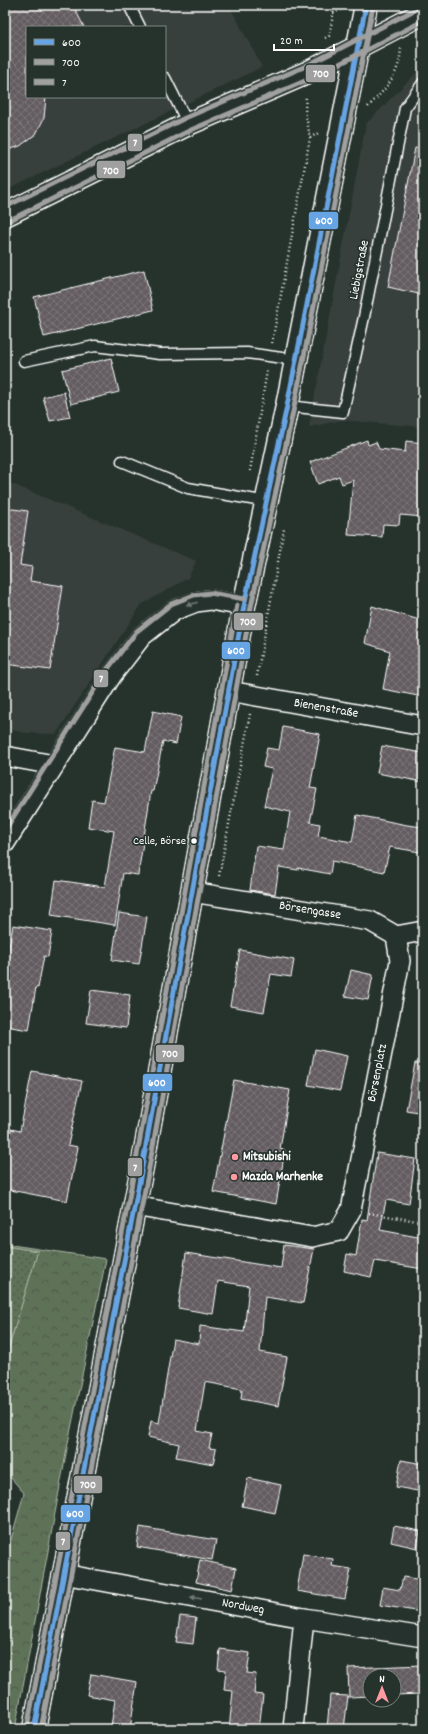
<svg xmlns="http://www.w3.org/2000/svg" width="428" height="1734" font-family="Dekko,sans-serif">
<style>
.built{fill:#393f3c;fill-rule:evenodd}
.grass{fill:url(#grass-dots);stroke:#aeb8aa}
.forest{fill:url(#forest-crowns);stroke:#aeb8aa}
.building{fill:url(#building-cross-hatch);stroke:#fff}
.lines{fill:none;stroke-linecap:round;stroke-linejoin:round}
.lane-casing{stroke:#fff;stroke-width:13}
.street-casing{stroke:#fff;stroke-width:22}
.secondary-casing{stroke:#fff;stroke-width:25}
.primary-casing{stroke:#fff;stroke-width:25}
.path{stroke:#fff;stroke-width:2.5;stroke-dasharray:1 3;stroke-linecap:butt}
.lane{stroke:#26332d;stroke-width:10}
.street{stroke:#26332d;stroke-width:19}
.secondary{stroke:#26332d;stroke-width:22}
.primary{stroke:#26332d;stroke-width:22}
.bus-1-casing{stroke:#26332d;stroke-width:8}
.bus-2-casing{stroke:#26332d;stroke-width:8}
.bus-3-casing{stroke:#26332d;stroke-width:8}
.bus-1{stroke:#67a4e3;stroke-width:5}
.bus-2{stroke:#a0a0a0;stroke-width:5}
.bus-3{stroke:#a0a0a0;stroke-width:5}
.oneway{fill:#727a76}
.bus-dot{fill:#fff;stroke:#26332d;stroke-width:1.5}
.poi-dot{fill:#ff9aa2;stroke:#26332d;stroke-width:1.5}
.labels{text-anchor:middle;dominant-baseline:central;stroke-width:3.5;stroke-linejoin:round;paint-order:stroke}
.bus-label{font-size:12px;fill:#fff;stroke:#26332d;text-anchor:end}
.street-label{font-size:13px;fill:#fff;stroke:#26332d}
.poi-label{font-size:13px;font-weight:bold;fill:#fff;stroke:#26332d;text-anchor:start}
.line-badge{stroke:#26332d;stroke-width:1.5}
.badge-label{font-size:11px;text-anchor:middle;font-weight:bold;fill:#fff}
</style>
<defs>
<pattern id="grass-dots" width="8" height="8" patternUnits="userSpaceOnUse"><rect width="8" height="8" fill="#5d7256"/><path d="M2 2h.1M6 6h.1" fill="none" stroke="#525950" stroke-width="1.8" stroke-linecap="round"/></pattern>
<pattern id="forest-crowns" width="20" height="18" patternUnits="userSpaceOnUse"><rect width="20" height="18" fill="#5d7256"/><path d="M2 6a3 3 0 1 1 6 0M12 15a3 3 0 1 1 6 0" fill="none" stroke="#525950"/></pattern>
<pattern id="building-cross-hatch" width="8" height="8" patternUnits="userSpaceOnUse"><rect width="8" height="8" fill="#645b60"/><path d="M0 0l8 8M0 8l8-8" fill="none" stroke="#7b7478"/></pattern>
</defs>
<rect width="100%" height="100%" fill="#26332d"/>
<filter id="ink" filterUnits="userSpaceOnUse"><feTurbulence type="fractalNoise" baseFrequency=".025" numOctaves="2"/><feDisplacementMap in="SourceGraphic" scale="8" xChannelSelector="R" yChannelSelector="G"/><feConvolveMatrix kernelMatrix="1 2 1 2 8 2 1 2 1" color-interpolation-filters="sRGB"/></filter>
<g filter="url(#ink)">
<!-- built -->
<g class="built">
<path d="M 5,5 L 229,5 L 262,67 L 5,191 ZM 27,27 L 165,27 L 165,97 L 27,97 Z"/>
<polygon points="423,66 423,427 342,420 309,427 366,124"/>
<polygon points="5,481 196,561 188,578 141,605 56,734 27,733 5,729"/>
</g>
<!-- grass -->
<polygon class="grass" points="5,1246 38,1251 5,1360"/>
<!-- forest -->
<polygon class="forest" points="5,1244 106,1259 68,1443 15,1729 5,1729 5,1561 24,1493 5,1471 5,1360 38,1251 5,1246"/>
<!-- building -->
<g class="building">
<polygon points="5,5 73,5 84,27 27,27 27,97 46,97 44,118 36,134 20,146 5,151"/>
<polygon points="415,148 423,149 423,295 388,287"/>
<polygon points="144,270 153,310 44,337 34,297"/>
<polygon points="111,358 119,392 71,404 62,370"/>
<polygon points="64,392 70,417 50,421 43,397"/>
<polygon points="367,440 368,445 376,442 379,449 405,452 406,441 423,443 423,517 400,515 399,525 383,524 382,537 348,535 353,480 342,484 339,476 318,484 310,462"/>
<polygon points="5,508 28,511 20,565 32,567 30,581 63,586 50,670 5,664"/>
<polygon points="372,606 423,621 423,697 383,689 390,651 365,643"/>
<polygon points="153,711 181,717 176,744 163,741 153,791 151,791 138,875 123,873 115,925 51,915 56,880 105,887 114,831 88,827 92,800 104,802 115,747 145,752"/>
<polygon points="283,727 320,734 310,788 317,789 310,822 320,824 318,836 352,842 357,815 407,825 423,827 420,852 390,847 384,872 332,861 330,874 298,868 298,870 279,867 275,894 250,890 256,846 284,850 290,812 264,806 272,769 263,767 267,748 279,750"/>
<polygon points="382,746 423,753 423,782 377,773"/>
<polygon points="119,913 147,917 139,964 112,960"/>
<polygon points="13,925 52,931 48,957 44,956 38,988 36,987 29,1030 5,1026 5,965 6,965"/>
<polygon points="240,950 294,960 291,977 271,974 264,1012 230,1006"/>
<polygon points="351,970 373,975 368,1000 345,996"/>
<polygon points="91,990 130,995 126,1028 86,1023"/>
<polygon points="315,1049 347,1056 340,1091 308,1085"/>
<polygon points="415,1063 423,1063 423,1113 406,1110"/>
<polygon points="32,1071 82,1081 68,1145 78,1147 67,1201 5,1189 5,1158 11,1129 20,1131"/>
<polygon points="234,1080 290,1090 280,1149 285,1150 276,1204 213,1192"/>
<polygon points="377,1153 415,1159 409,1204 386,1200 380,1230 423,1238 423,1269 375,1261 371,1277 344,1271 347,1254 356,1256 362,1219 367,1220"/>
<polygon points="284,1245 314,1249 303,1303 265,1297 260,1352 287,1357 278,1406 241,1399 242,1389 205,1382 197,1431 212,1434 209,1448 216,1449 213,1464 176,1457 179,1444 148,1437 151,1421 159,1423 173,1339 199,1344 200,1326 244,1332 249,1286 218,1281 213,1314 178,1308 186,1253 281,1268"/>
<polygon points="401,1460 423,1464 423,1492 396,1487"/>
<polygon points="248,1478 281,1485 275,1513 242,1506"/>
<polygon points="394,1526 420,1531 417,1548 391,1542"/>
<polygon points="140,1527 216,1540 212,1560 137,1547"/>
<polygon points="303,1554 333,1559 332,1566 351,1569 345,1599 297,1591"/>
<polygon points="200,1560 236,1568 232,1590 196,1582"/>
<polygon points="403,1577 423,1580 423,1599 421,1612 380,1605 383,1587 400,1590"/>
<polygon points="180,1616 196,1618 193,1644 176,1642"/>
<polygon points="220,1649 250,1653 247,1673 256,1674 254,1694 263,1695 259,1729 229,1729 233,1691 224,1690 226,1670 218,1669"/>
<polygon points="423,1665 423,1694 394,1695 394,1676 370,1676 370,1696 349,1697 348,1668"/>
<polygon points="91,1674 137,1682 130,1729 111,1726 115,1700 87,1695"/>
<polygon points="330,1695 348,1696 344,1729 327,1729"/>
</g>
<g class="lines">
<!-- lane casing -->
<g class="lane-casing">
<g id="lane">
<polyline points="129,5 140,27"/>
<polyline points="165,78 188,124"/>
<polyline points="24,361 95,346 160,354 247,353 296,360"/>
<polyline points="287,406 343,412 364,317 405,108 423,83"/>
<polyline points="122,461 188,488 267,502"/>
</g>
</g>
<!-- street casing -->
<g class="street-casing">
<g id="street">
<polyline points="229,691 423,726"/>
<polyline points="5,756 54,765"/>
<polyline points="5,843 112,675 142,636 175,610 196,602 210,600 244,606"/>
<polyline points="192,892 370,921 396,936 423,931"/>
<polyline points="134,1206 312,1237 339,1231 351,1210 400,961 396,936"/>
<polyline points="63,1574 304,1618 423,1637"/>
<polyline points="293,1729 304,1618"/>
</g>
</g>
<!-- secondary casing -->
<g class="secondary-casing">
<polyline id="secondary" points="5,215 188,124 309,72 423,13"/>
</g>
<!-- primary casing -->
<g class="primary-casing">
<polyline id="primary" points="34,1729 140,1178 244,606 287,406 366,5"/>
</g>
<!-- path -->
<g class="path">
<polyline points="333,13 345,8"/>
<polyline points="325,38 329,36 335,5"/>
<path d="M 368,107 C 386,88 400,75 401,47"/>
<polyline points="310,138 320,132"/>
<polyline points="272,343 310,138 305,109 306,96"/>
<polyline points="250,471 267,371"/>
<polyline points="257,676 284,529"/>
<polyline points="219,876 250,714"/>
<polyline points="369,1213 423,1222"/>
</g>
<!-- lane -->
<use href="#lane" class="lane"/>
<!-- street -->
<use href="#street" class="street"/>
<!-- secondary -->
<use href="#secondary" class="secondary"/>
<!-- primary -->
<use href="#primary" class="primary"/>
<!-- bus-1 casing -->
<g class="bus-1-casing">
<polyline id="bus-1" points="34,1729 140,1178 244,606 287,406 366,5"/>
</g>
<!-- bus-2 casing -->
<g class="bus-2-casing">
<g id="bus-2">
<polyline points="8,221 191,130 312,78 423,21"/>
<polyline points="41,1729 147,1179 251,607 294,407 373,6"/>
</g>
</g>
<!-- bus-3 casing -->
<g class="bus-3-casing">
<g id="bus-3">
<polyline points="5,207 185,118 306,66 420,7"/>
<polyline points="5,830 106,671 137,631 171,604 194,595 210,593 245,599"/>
<polyline points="27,1728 133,1177 237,605"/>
</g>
</g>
<!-- bus-1 -->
<use href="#bus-1" class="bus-1"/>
<!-- bus-2 -->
<use href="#bus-2" class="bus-2"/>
<!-- bus-3 -->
<use href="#bus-3" class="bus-3"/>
</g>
<!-- one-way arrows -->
<defs><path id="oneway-solid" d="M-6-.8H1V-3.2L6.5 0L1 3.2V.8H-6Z"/></defs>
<g class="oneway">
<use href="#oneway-solid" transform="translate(192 604) rotate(162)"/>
<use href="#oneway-solid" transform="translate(196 1598) rotate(-170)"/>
</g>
</g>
<!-- markers -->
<circle class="bus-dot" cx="194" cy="841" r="3.5"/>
<g class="poi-dot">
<circle cx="235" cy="1157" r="4"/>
<circle cx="234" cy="1177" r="4"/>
</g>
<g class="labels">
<!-- bus labels -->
<g class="bus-label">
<text x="186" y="841">Celle, Börse</text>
</g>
<!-- street labels -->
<g class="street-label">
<text transform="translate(360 270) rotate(-79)">Liebigstraße</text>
<text transform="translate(326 709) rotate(10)">Bienenstraße</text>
<text transform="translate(310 911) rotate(9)">Börsengasse</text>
<text transform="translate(378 1073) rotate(-79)">Börsenplatz</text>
<text transform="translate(243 1607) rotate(10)">Nordweg</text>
</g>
<!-- poi labels -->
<g class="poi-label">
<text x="243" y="1157">Mitsubishi</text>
<text x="242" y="1177">Mazda Marhenke</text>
</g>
</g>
<g class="line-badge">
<rect x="305" y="64" width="31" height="19" rx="4" fill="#a0a0a0"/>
<rect x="127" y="133" width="16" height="19" rx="4" fill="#a0a0a0"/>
<rect x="96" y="160" width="30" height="19" rx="4" fill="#a0a0a0"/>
<rect x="308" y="211" width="31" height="19" rx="4" fill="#67a4e3"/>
<rect x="233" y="612" width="31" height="19" rx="4" fill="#a0a0a0"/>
<rect x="221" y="641" width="30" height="19" rx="4" fill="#67a4e3"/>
<rect x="93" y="669" width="16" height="19" rx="4" fill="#a0a0a0"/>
<rect x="155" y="1044" width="30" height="19" rx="4" fill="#a0a0a0"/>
<rect x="142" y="1073" width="31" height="19" rx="4" fill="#67a4e3"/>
<rect x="127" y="1157" width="16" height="20" rx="4" fill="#a0a0a0"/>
<rect x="73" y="1475" width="30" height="19" rx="4" fill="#a0a0a0"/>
<rect x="60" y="1504" width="31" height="19" rx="4" fill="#67a4e3"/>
<rect x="55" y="1531" width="16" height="20" rx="4" fill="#a0a0a0"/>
</g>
<g class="badge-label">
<text x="321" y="77">700</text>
<text x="135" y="146">7</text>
<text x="111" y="174">700</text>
<text x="324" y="224">600</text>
<text x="248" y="625">700</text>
<text x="236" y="654">600</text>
<text x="101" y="682">7</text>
<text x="170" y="1057">700</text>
<text x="157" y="1086">600</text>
<text x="135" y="1171">7</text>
<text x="88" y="1488">700</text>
<text x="75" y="1517">600</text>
<text x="63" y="1545">7</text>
</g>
<!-- margin -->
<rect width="428" height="1734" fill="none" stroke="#26332d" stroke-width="20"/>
<rect x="10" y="10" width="408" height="1714" fill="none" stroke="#fff" stroke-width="1.5" filter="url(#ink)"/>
<!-- legend -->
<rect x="26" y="26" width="140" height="72" fill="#26332d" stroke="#7d8581"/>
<rect x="34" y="39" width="20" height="6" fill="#67a4e3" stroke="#7d8581"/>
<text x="62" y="46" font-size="12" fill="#ffffff">600</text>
<rect x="34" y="59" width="20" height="6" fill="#a0a0a0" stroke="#7d8581"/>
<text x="62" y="66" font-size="12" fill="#ffffff">700</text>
<rect x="34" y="79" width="20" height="6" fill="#a0a0a0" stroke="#7d8581"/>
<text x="62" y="86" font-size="12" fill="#ffffff">7</text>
<!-- north arrow -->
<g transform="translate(382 1688)"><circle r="19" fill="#26332d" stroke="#7d8581"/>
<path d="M0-3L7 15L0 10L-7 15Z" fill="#ff9aa2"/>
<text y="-6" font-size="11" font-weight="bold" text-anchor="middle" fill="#ffffff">N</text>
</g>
<!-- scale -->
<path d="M274 44v6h60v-6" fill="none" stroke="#ffffff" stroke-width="2"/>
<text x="280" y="44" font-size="12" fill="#ffffff" stroke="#26332d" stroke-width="3" paint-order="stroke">20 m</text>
</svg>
